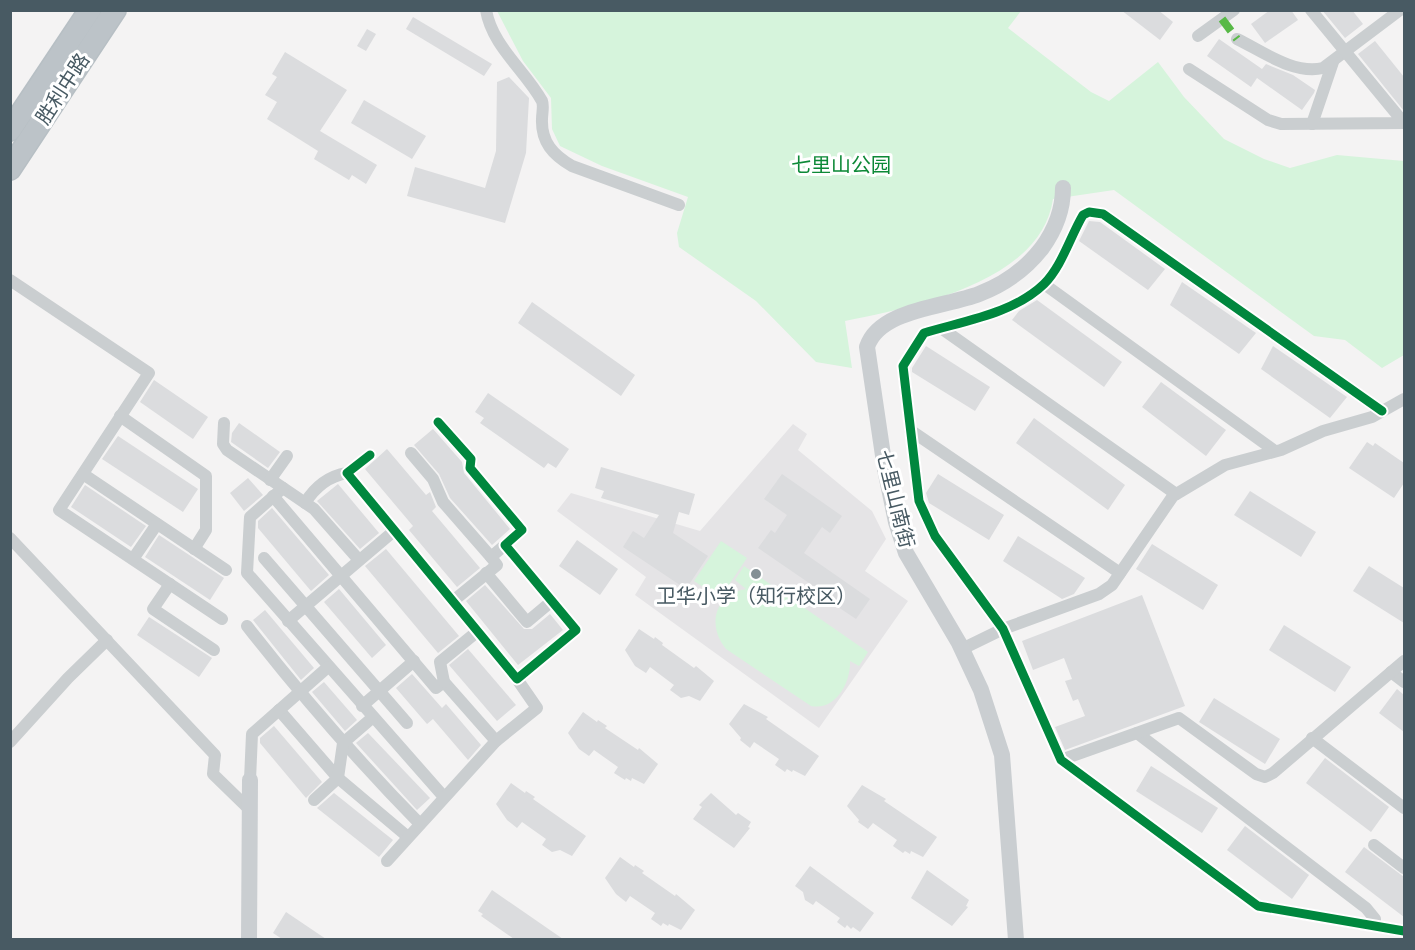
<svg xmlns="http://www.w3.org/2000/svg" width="1415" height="950" font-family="Karla,'Noto Sans SC',sans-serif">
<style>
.education{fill:#e5e4e6}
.green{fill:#d6f4dc}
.building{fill:#dbdcde}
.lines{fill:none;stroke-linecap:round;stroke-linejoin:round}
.highway-casing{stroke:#b7bfc4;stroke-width:24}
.street{stroke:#caced0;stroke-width:12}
.secondary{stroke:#caced1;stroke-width:16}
.highway{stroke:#bcc3c8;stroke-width:21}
.quiet{stroke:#58b947;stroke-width:8;stroke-dasharray:15 8;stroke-linecap:butt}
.cycleway-casing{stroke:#fff;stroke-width:13}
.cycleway{stroke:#00873e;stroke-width:9}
.poi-dot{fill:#849095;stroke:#fff;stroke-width:2}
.labels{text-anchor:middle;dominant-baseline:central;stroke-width:6;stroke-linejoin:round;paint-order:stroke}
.street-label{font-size:20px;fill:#485a63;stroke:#fff}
.park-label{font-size:20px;fill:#0d8937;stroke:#fff}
.poi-label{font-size:20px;fill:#485a63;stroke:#fff}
</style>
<rect width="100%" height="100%" fill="#f4f3f3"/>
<!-- education -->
<polygon class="education" points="793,424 807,434 798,450 872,511 886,539 865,571 908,601 819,728 635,595 646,577 557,511 571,493 700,531"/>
<!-- green -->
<g class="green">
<path d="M 497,11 L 1021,11 L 1008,28 L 1091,92 L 1109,101 L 1158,62 L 1184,97 L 1224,139 L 1264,159 L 1290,168 L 1337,155 L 1404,161 L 1404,355 L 1382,368 L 1345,340 L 1314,336 L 1114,190 L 1053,199 C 1041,282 914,307 845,321 L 852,368 L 816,362 L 756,301 L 679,247 L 677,233 L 688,197 L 602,166 L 560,146 L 552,129 L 551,98 L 523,61 Z"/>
<polygon points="721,541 747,558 720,598 694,581"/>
<path d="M 744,566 L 868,652 L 859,666 L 850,661 C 851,682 836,711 811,706 L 726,649 C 707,626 714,595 746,589 L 735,580 Z"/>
</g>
<!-- building -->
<g class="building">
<polygon points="1121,10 1158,10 1173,22 1160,40"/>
<polygon points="1270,10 1291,10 1298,20 1265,43 1251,24"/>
<polygon points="1322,10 1352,10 1363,24 1345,38"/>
<polygon points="413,17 492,64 484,76 406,29"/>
<polygon points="367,29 376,34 366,51 357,46"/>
<polygon points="1219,39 1262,69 1266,64 1293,75 1315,90 1314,93 1302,110 1257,78 1251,87 1207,56"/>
<polygon points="1375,41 1404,77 1404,111 1358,54"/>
<polygon points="285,52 347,90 320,131 377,165 366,184 352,175 349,180 314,159 318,151 267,119 277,102 265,95 277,77 272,74"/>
<polygon points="509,77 529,98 526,153 505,223 407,196 415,167 485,188 496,151 497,82"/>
<polygon points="364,100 426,136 412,159 351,123"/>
<polygon points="1089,221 1100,222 1165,269 1148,290 1079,241"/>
<polygon points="1182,282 1256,333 1239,354 1170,305"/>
<polygon points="1037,300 1122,362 1104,387 1012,320 1019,311"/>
<polygon points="532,302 635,375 621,396 518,323"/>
<polygon points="926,346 990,387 975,411 912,372 912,368"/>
<polygon points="1273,346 1347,397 1330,418 1261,369"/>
<polygon points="154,380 208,417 193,439 140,402"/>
<polygon points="1161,382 1226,430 1206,456 1142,407"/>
<polygon points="488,393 569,449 556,468 548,463 544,468 480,423 484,418 475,412"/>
<polygon points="1034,418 1125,485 1108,510 1016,443"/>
<polygon points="239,423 280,452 268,468 231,442 232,433"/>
<polygon points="433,429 462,462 464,473 510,529 492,545 450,498 439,474 414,445"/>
<polygon points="118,436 198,489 183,512 102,459"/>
<polygon points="1367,442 1373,446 1375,443 1404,463 1404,483 1394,498 1349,468"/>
<polygon points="387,449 426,495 430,492 436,507 432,511 480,568 457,587 409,530 413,526 365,469"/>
<polygon points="601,467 695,494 689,515 679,512 673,533 708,556 686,589 623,547 633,531 644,538 659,515 601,498 604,491 595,488"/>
<polygon points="782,474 842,516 830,533 822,527 804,553 870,599 856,619 826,599 828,596 758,548 771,530 775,533 787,515 764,499"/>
<polygon points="938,474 1004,515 989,540 929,503 926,493"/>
<polygon points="248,478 263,495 244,511 230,493"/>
<polygon points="338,484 379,533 360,549 317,501"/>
<polygon points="85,485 146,526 131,547 71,507"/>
<polygon points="1250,491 1316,532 1301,557 1234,515"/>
<polygon points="272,508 329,575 311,591 258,528 258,521"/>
<polygon points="159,535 224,578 210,600 145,557"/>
<polygon points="1018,536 1085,578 1074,594 1062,599 1003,561"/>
<polygon points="577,540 618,569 600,595 559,566"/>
<polygon points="1152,544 1218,585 1203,610 1136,569"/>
<polygon points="386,549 459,636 438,653 365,566"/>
<polygon points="1369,566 1404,588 1404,623 1353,591"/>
<polygon points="485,585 524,629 532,629 550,614 563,630 518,665 466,601"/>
<polygon points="339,589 386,645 372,658 324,602"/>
<polygon points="1142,595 1185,706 1065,750 1055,727 1085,716 1078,699 1073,701 1065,681 1072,679 1064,658 1033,670 1022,641"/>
<polygon points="265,610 314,668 301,680 253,620"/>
<polygon points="149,617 212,658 199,677 137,635"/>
<polygon points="1284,625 1351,667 1335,692 1269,650"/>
<polygon points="639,629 654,639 655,637 663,643 662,645 694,668 696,666 714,681 700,701 689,696 681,698 670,690 674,685 650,667 646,673 635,666 625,650"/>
<polygon points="468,649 516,705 497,721 449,665"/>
<polygon points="412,674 442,708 446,704 481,745 468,760 433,719 427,724 396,688"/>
<polygon points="324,682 357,720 345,731 312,692"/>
<polygon points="1397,689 1404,695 1404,732 1379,713"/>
<polygon points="1214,698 1280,739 1265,764 1199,722"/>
<polygon points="744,704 768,717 766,719 819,756 805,776 793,770 792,772 787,769 785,772 775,765 779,759 754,742 750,748 740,740 741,738 729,724"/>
<polygon points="583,712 597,722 598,720 607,726 605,728 638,750 639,748 658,764 644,784 632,778 631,781 626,778 625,780 614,773 618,767 594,750 589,756 579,749 568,733"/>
<polygon points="274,726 322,782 306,798 260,743 260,738"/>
<polygon points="368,733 430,798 417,810 356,743"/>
<polygon points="1325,758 1389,807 1371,832 1306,783"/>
<polygon points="1151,766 1218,808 1202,833 1136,791"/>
<polygon points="511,783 525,793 526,791 535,797 533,799 586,836 572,856 560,850 552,852 542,845 546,839 522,822 517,828 507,820 496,804"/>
<polygon points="862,785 886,799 884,801 937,837 923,857 911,851 910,854 905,851 903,853 893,846 897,840 873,823 868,829 858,822 859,820 847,806"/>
<polygon points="334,793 393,840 379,857 317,808"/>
<polygon points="711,793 736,815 738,813 751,822 748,827 750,828 734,848 693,819 702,807 699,805"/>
<polygon points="1245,826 1309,875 1292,899 1227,850"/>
<polygon points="1364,847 1404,877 1404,917 1345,872"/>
<polygon points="620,857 634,867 635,865 644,871 642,873 675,896 676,894 695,910 681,930 669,924 668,926 663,923 661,926 651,919 655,913 630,896 626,902 616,894 605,878"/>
<polygon points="810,866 874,913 860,932 853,927 851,929 847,925 845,928 837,922 840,918 816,901 813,905 805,900 803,892 795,886"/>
<polygon points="927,870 969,900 966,906 968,907 952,926 911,898"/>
<polygon points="492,890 563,939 514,939 481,916 483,914 478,911"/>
<polygon points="286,912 326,939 282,939 273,933"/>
</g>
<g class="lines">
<!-- highway casing -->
<g class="highway-casing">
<g id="highway">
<polyline points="10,130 90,10"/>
<polyline points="10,169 115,10"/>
</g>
</g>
<!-- street -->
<g class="street">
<path d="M 486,10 C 492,46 525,70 542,101 C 544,106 542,113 542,119 C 541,142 553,155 572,166 L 679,205"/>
<polyline points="1198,36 1234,10"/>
<path d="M 1237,39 C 1262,51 1294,75 1323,68 L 1400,10"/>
<polyline points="1189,69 1268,120 1281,124 1404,123 1311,10"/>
<polyline points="1312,124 1333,62"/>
<polyline points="10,280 149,373 59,510 222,619"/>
<polyline points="1044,284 1275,451"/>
<polyline points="941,328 1176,494"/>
<path d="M 1382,411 L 1103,214 L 1089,212 L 1083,215 C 1070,237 1062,266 1044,284 C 1013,314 963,321 924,333 L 903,366 L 919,501 L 935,536 L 1003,629 L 1061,760 L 1258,906 L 1404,931"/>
<polyline points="120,416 206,476 206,530 194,549"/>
<polyline points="224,423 223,444 227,450 314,509 359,560"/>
<polyline points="910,430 1120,573"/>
<polyline points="411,453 433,479 443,502 491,557 505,545"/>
<polyline points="370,455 347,473 517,679 576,630 505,545 522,530 470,468 471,459 438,422"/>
<polyline points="83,474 226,570"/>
<polyline points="270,480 287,456"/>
<polyline points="283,488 250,517 247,573 444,797"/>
<polyline points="273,496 436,688 444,682 496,741"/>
<path d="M 305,503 C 315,487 329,476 347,473"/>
<polyline points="10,538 215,755 213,774 250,810"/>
<polyline points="264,558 407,723"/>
<polyline points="133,559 157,524"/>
<polyline points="486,573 527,622 552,601"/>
<polyline points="170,584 153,609 214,650"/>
<polyline points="453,601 497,565 491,557"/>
<polyline points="288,621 394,531"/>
<path d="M 247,626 C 301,695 358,761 420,824"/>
<polyline points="962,649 1003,629 1099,594 1112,585 1173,496 1225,465 1281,450 1323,431 1372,417 1404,399"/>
<polyline points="1391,672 1404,682"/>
<polyline points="444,682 440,662 478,631"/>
<polyline points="362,706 414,661"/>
<polyline points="279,710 338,778 408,837"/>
<polyline points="1137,733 1366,908 1375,919 1375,926"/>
<polyline points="1312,738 1404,808"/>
<polyline points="10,742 68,678 107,640"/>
<polyline points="1061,760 1179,718 1256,774 1265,777 1273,773 1404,661"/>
<polyline points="250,780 252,734 328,667"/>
<polyline points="314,800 338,778 343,743 372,718"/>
<polyline points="1374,845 1404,868"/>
<polyline points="387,861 496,741 537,708 517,679"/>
</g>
<!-- secondary -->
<g class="secondary">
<polyline points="249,940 250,780"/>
<path d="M 1016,940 L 1002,755 L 981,690 L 959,643 L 906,553 L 896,522 L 885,469 L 867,347 C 879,309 946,307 979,294 C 1005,284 1025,270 1042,248 C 1055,230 1063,210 1063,188"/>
</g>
<!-- highway -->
<use href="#highway" class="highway"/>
<!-- quiet -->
<polyline class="quiet" points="1222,19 1237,39"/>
<!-- cycleway casing -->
<g class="cycleway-casing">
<g id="cycleway">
<path d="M 1382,411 L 1103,214 L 1089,212 L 1083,215 C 1070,237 1062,266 1044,284 C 1013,314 963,321 924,333 L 903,366 L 919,501 L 935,536 L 1003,629 L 1061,760 L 1258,906 L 1404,931"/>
<polyline points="370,455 347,473 517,679 576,630 505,545 522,530 470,468 471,459 438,422"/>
</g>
</g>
<!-- cycleway -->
<use href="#cycleway" class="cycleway"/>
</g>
<!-- markers -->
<circle class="poi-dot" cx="756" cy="574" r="6"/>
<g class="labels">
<!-- street labels -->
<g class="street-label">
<text transform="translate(63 89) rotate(-57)">胜利中路</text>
<text transform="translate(895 499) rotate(76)">七里山南街</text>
</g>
<!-- park labels -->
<g class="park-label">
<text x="841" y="165">七里山公园</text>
</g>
<!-- poi labels -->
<g class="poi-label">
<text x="756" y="596">卫华小学（知行校区）</text>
</g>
</g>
<!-- border -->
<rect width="1415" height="950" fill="none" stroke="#485a63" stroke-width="24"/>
</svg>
